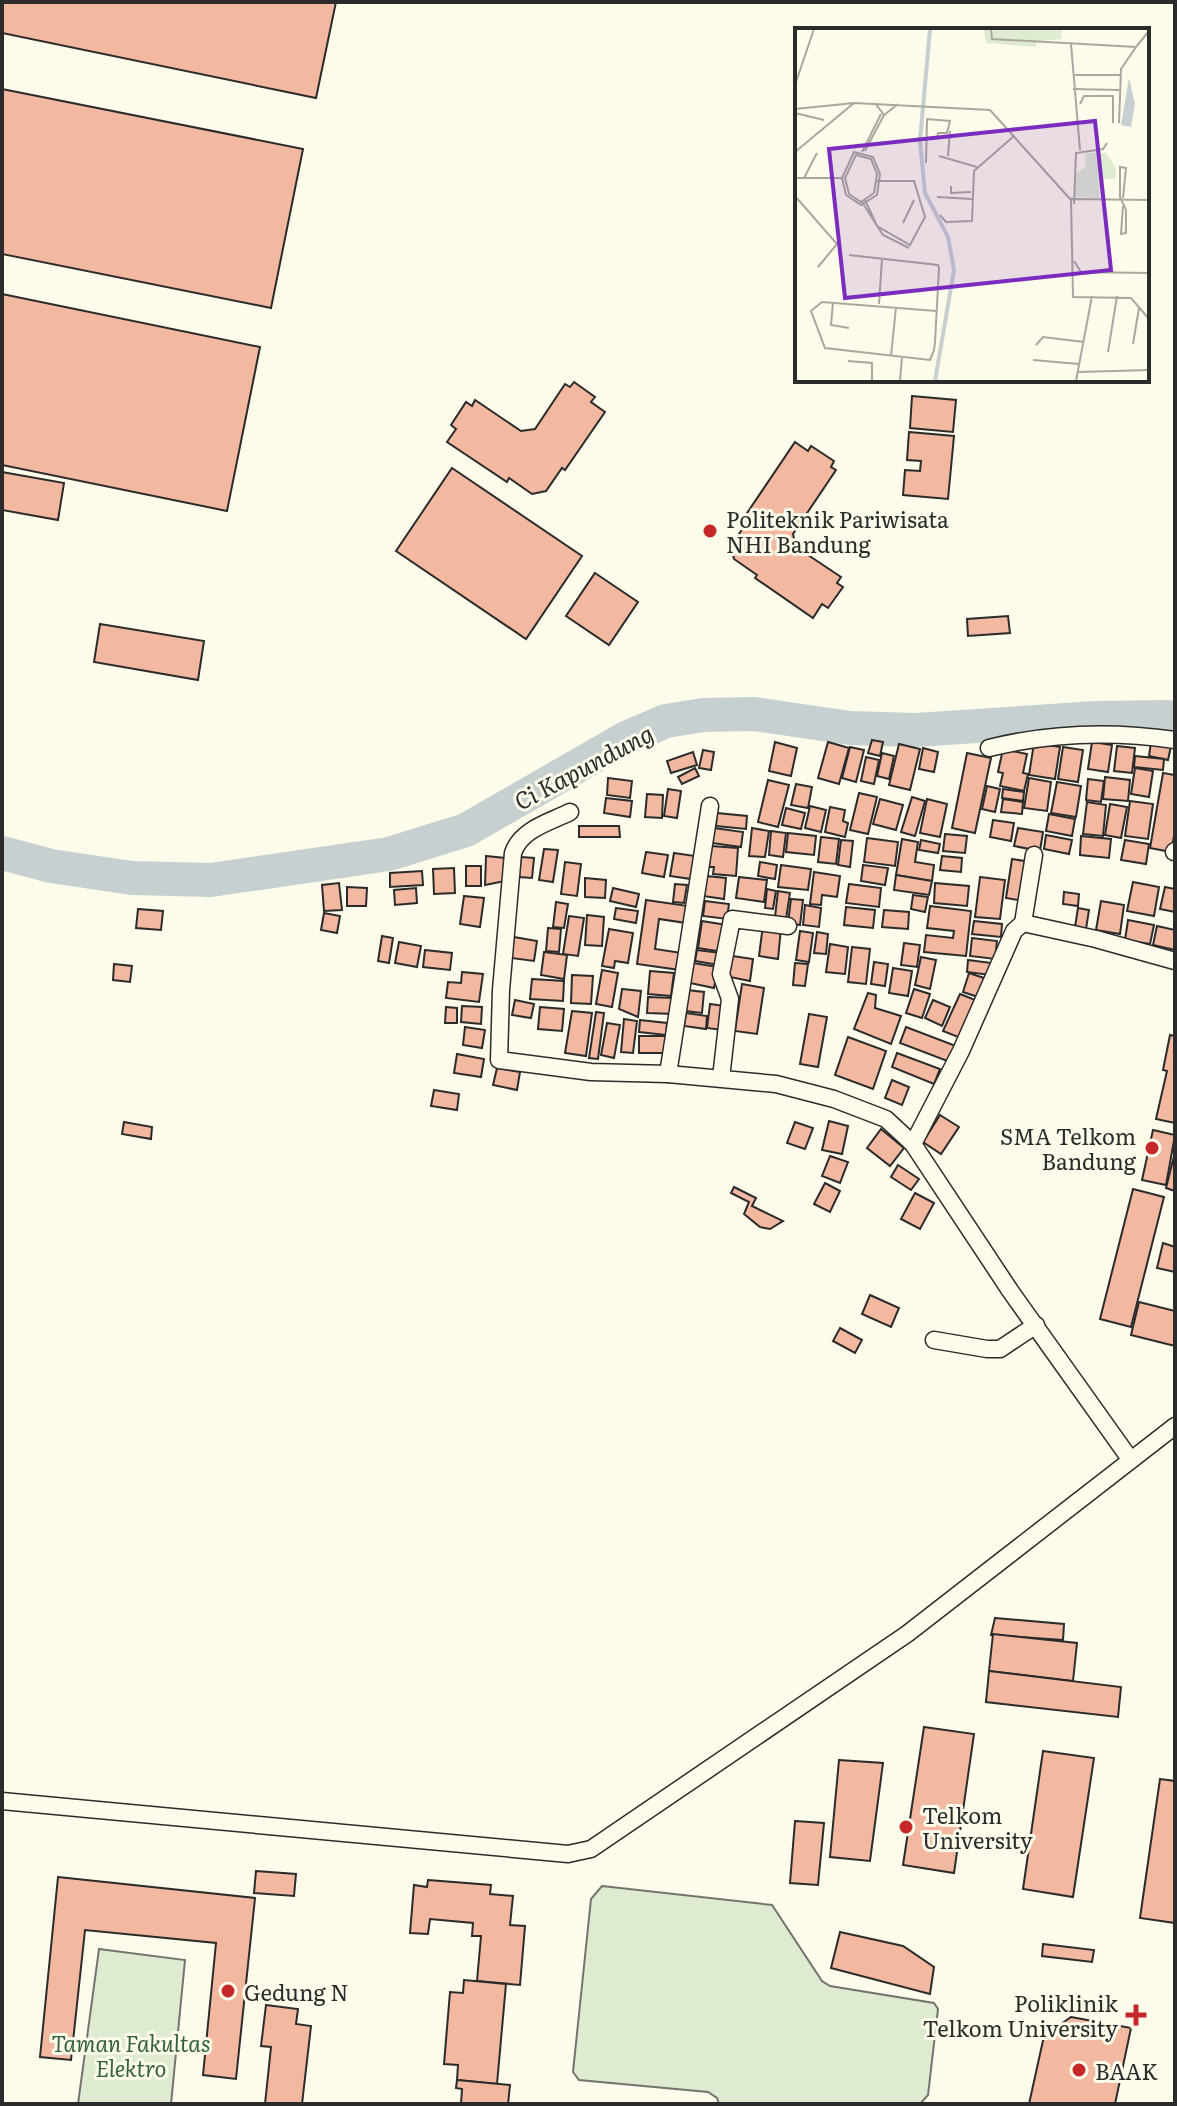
<svg xmlns="http://www.w3.org/2000/svg" width="1177" height="2106" font-family="Literata,serif">
<style>
.green{fill:#deebd1;stroke:#74746e;stroke-width:2}
.lines{fill:none;stroke-linecap:round;stroke-linejoin:round}
.river{stroke:#c7d0d0;stroke-width:34}
.building{fill:#f2b8a0;stroke:#2b2b2b;stroke-width:2}
.street-casing{stroke:#2b2b2b;stroke-width:19}
.street{stroke:#fdfbea;stroke-width:16}
.poi-dot{fill:#c62828;stroke:#fdfbea;stroke-width:3}
.labels{text-anchor:middle;dominant-baseline:central;stroke-width:6;stroke-linejoin:round;paint-order:stroke}
.poi-label{font-size:22px;fill:#2b2b2b;stroke:#fdfbea;text-anchor:start}
.park-label{font-size:22px;font-style:italic;fill:#34623c;stroke:#fdfbea}
.water-label{font-size:24px;font-style:italic;fill:#2b2b2b;stroke:#fdfbea}
.inset-river{fill:none;stroke:#c7d0d0;stroke-width:4}
.inset-road{fill:none;stroke:#a9a89e;stroke-width:2}
.view{fill:#7b2cbf;fill-opacity:0.15;stroke:#7b2cbf;stroke-width:4}
.inset-edge{fill:none;stroke:#2b2b2b;stroke-width:4}
</style>
<rect width="100%" height="100%" fill="#fdfbea"/>
<!-- green -->
<g class="green">
<polygon points="602,1886 772,1905 822,1981 830,1986 934,2003 938,2009 928,2095 920,2104 719,2104 717,2098 708,2092 579,2080 573,2072 591,1899"/>
<polygon points="99,1949 185,1960 171,2104 78,2104"/>
</g>
<g class="lines">
<!-- river -->
<polyline class="river" points="2,853 51,866 132,878 211,880 389,854 466,830 626,738 666,721 703,715 754,714 850,728 916,730 1096,718 1166,717 1175,718"/>
</g>
<!-- building -->
<g class="building">
<polygon points="2,2 336,2 316,98 2,33"/>
<polygon points="2,89 303,149 271,308 2,254"/>
<polygon points="2,294 260,347 227,511 2,465"/>
<polygon points="574,382 595,397 591,402 605,412 565,470 562,468 546,491 532,494 509,478 507,482 447,442 456,429 451,425 466,402 472,406 475,400 521,431 535,429 565,384 570,387"/>
<polygon points="912,396 956,400 953,432 910,428"/>
<polygon points="909,432 954,436 948,499 903,495 905,470 920,471 921,461 907,460"/>
<polygon points="795,442 808,451 811,446 834,461 831,467 836,470 793,534 796,547 841,577 837,583 843,587 828,608 822,604 813,618 755,578 757,575 734,559 731,546 747,522 743,519"/>
<polygon points="452,468 582,556 526,639 396,551"/>
<polygon points="2,472 64,483 58,520 2,510"/>
<polygon points="595,573 638,602 609,645 566,616"/>
<polygon points="1008,616 1010,633 968,636 967,619"/>
<polygon points="100,624 204,641 198,680 94,662"/>
<polygon points="872,740 883,742 880,756 868,753"/>
<polygon points="775,742 797,748 791,776 769,771"/>
<polygon points="828,742 849,748 839,784 818,778"/>
<polygon points="1092,742 1112,745 1108,772 1088,769"/>
<polygon points="1151,742 1171,746 1168,760 1149,756"/>
<polygon points="1034,743 1060,747 1055,779 1029,775"/>
<polygon points="899,744 920,749 910,790 889,785"/>
<polygon points="1117,746 1135,748 1132,773 1114,771"/>
<polygon points="850,747 864,750 856,782 842,778"/>
<polygon points="1063,747 1083,750 1078,782 1058,779"/>
<polygon points="923,748 938,752 934,772 919,769"/>
<polygon points="1003,749 1027,754 1023,773 1028,774 1024,791 1000,786 1003,773 998,772"/>
<polygon points="703,750 714,752 711,770 699,768"/>
<polygon points="693,752 697,765 671,773 667,761"/>
<polygon points="882,753 894,756 889,779 877,776"/>
<polygon points="967,753 991,758 975,833 952,828"/>
<polygon points="1135,756 1164,759 1163,770 1134,767"/>
<polygon points="866,757 879,760 874,784 861,781"/>
<polygon points="695,768 699,776 682,784 678,777"/>
<polygon points="1135,768 1153,771 1149,797 1131,794"/>
<polygon points="1163,773 1175,775 1175,831 1171,852 1150,848"/>
<polygon points="1105,777 1130,780 1128,801 1103,799"/>
<polygon points="608,778 632,781 630,798 607,795"/>
<polygon points="1029,778 1051,782 1047,811 1024,808"/>
<polygon points="1088,779 1104,781 1101,802 1086,800"/>
<polygon points="768,780 789,785 778,827 758,822"/>
<polygon points="1057,782 1081,786 1076,817 1051,813"/>
<polygon points="796,784 812,787 808,808 791,805"/>
<polygon points="987,786 1000,789 995,812 982,809"/>
<polygon points="668,789 681,791 677,818 664,816"/>
<polygon points="1003,789 1024,792 1023,801 1002,798"/>
<polygon points="859,793 877,797 868,834 850,830"/>
<polygon points="647,794 663,795 662,818 645,817"/>
<polygon points="912,797 925,801 915,836 901,832"/>
<polygon points="606,798 632,801 630,817 604,813"/>
<polygon points="880,799 903,805 896,830 873,824"/>
<polygon points="927,799 947,804 940,837 920,833"/>
<polygon points="1003,799 1023,802 1022,814 1001,812"/>
<polygon points="1130,801 1153,804 1148,839 1125,836"/>
<polygon points="1087,802 1106,805 1103,836 1083,834"/>
<polygon points="1110,804 1127,807 1121,838 1105,835"/>
<polygon points="810,806 826,810 821,832 805,828"/>
<polygon points="830,807 845,810 843,821 848,823 845,837 825,832"/>
<polygon points="786,808 805,813 801,829 782,825"/>
<polygon points="717,813 747,816 746,829 716,826"/>
<polygon points="1049,814 1075,819 1072,836 1046,831"/>
<polygon points="993,820 1014,823 1011,841 990,837"/>
<polygon points="579,826 619,826 620,837 579,837"/>
<polygon points="714,828 743,832 741,847 712,843"/>
<polygon points="752,828 769,831 765,857 749,856"/>
<polygon points="1018,828 1043,832 1040,851 1014,846"/>
<polygon points="771,831 786,833 783,857 769,855"/>
<polygon points="788,833 816,836 814,855 786,852"/>
<polygon points="945,834 967,836 965,853 943,851"/>
<polygon points="1046,835 1072,840 1069,854 1044,849"/>
<polygon points="1081,836 1111,839 1109,858 1080,855"/>
<polygon points="821,837 839,839 836,864 818,862"/>
<polygon points="867,838 898,842 895,866 864,862"/>
<polygon points="902,839 918,842 915,862 934,865 932,881 896,875"/>
<polygon points="841,840 853,841 850,867 838,865"/>
<polygon points="921,840 940,844 938,853 919,850"/>
<polygon points="1125,840 1149,844 1146,864 1121,860"/>
<polygon points="711,846 738,848 736,876 713,874 714,867 709,867"/>
<polygon points="544,849 558,850 553,882 539,880"/>
<polygon points="646,852 668,855 664,877 642,873"/>
<polygon points="674,853 695,856 691,879 670,876"/>
<polygon points="486,856 505,858 505,881 485,885"/>
<polygon points="942,856 962,858 961,872 940,870"/>
<polygon points="521,857 534,858 532,878 519,877"/>
<polygon points="1012,859 1031,862 1025,901 1006,898"/>
<polygon points="565,862 581,864 577,896 561,894"/>
<polygon points="760,862 777,865 775,879 758,876"/>
<polygon points="781,865 811,869 808,890 778,887"/>
<polygon points="863,865 888,868 885,885 861,881"/>
<rect x="466" y="866" width="15" height="20"/>
<polygon points="454,868 455,893 434,894 433,869"/>
<polygon points="422,871 423,885 390,887 390,873"/>
<polygon points="814,872 840,876 837,897 822,895 821,905 810,904"/>
<polygon points="896,875 932,881 929,895 894,890"/>
<polygon points="706,876 726,878 724,899 703,896"/>
<polygon points="739,877 767,880 764,902 736,898"/>
<polygon points="980,877 1005,880 1000,919 975,917"/>
<polygon points="585,878 606,880 605,898 585,897"/>
<polygon points="1133,882 1159,887 1154,916 1127,911"/>
<polygon points="339,883 342,910 324,911 322,885"/>
<polygon points="935,883 969,886 967,906 934,903"/>
<polygon points="675,884 687,885 684,903 673,902"/>
<polygon points="849,884 881,888 879,907 846,903"/>
<polygon points="347,887 367,888 366,906 347,906"/>
<polygon points="1165,887 1175,889 1175,912 1160,909"/>
<polygon points="416,888 417,903 395,905 394,890"/>
<polygon points="613,888 639,894 636,907 610,901"/>
<polygon points="767,889 776,891 773,909 765,908"/>
<polygon points="778,891 790,893 786,919 775,917"/>
<polygon points="1064,892 1079,894 1078,906 1063,904"/>
<polygon points="913,895 928,897 925,912 911,909"/>
<polygon points="464,896 484,898 480,927 460,924"/>
<polygon points="791,899 803,900 800,925 788,923"/>
<polygon points="646,900 688,906 686,923 659,919 655,949 682,953 680,970 637,964"/>
<polygon points="705,901 729,904 727,919 703,916"/>
<polygon points="1101,901 1124,905 1120,934 1096,930"/>
<polygon points="556,902 568,904 564,928 553,927"/>
<polygon points="805,905 821,908 819,927 803,925"/>
<polygon points="930,906 971,911 966,956 924,952 926,935 953,938 954,931 927,928"/>
<polygon points="846,907 875,910 873,928 844,925"/>
<polygon points="616,908 638,911 636,923 614,919"/>
<polygon points="1078,908 1089,910 1086,929 1075,927"/>
<polygon points="138,909 163,911 161,930 136,928"/>
<polygon points="884,910 909,912 908,929 882,927"/>
<polygon points="324,913 340,916 337,933 321,930"/>
<polygon points="587,915 604,917 602,946 585,945"/>
<polygon points="569,916 584,918 578,956 563,954"/>
<polygon points="1128,920 1154,925 1150,944 1125,940"/>
<polygon points="702,921 727,925 723,952 698,948"/>
<polygon points="974,921 1002,924 1001,937 972,934"/>
<polygon points="763,925 781,928 778,959 759,956"/>
<polygon points="1157,926 1175,930 1175,950 1153,945"/>
<polygon points="548,928 561,929 559,952 546,951"/>
<polygon points="609,929 633,933 628,963 615,961 614,968 602,966"/>
<polygon points="800,931 813,933 809,962 796,960"/>
<polygon points="817,932 828,934 826,954 814,953"/>
<polygon points="382,936 393,938 389,963 378,961"/>
<polygon points="514,937 537,941 534,961 511,958"/>
<polygon points="972,938 997,941 995,959 970,956"/>
<polygon points="399,942 421,946 417,967 395,963"/>
<polygon points="904,943 920,945 917,967 901,965"/>
<polygon points="830,944 848,947 845,974 826,972"/>
<polygon points="852,947 870,949 866,984 848,982"/>
<polygon points="425,950 452,953 450,970 423,967"/>
<polygon points="697,950 721,953 719,965 695,961"/>
<polygon points="544,952 567,955 564,979 541,975"/>
<polygon points="726,955 753,959 750,981 725,976"/>
<polygon points="921,957 936,960 930,989 915,985"/>
<polygon points="968,960 992,963 990,975 967,972"/>
<polygon points="874,962 888,964 885,986 871,984"/>
<polygon points="693,963 718,967 714,988 690,983"/>
<polygon points="795,963 808,964 805,986 793,985"/>
<polygon points="114,964 132,966 130,982 113,980"/>
<polygon points="893,968 912,971 908,996 889,993"/>
<polygon points="602,970 618,973 612,1007 596,1004"/>
<polygon points="650,971 674,973 671,996 648,994"/>
<polygon points="462,972 483,974 479,1002 446,998 448,982 461,983"/>
<polygon points="969,973 984,978 978,997 963,992"/>
<polygon points="572,975 593,976 591,1004 571,1003"/>
<polygon points="532,979 564,981 563,1001 530,999"/>
<polygon points="742,984 764,988 757,1034 735,1031"/>
<polygon points="622,989 641,991 638,1017 619,1009"/>
<polygon points="914,989 930,994 922,1018 906,1013"/>
<polygon points="687,990 704,992 702,1013 685,1011"/>
<polygon points="868,993 876,995 875,1008 901,1016 891,1044 854,1029"/>
<polygon points="960,994 978,1001 963,1039 943,1031"/>
<polygon points="648,997 675,998 675,1014 647,1013"/>
<polygon points="515,1000 534,1004 531,1018 512,1015"/>
<polygon points="933,1000 950,1007 942,1026 925,1018"/>
<polygon points="710,1004 725,1006 722,1030 707,1028"/>
<polygon points="462,1006 482,1007 481,1024 461,1022"/>
<polygon points="446,1007 457,1008 457,1023 445,1023"/>
<polygon points="540,1007 564,1009 562,1031 538,1029"/>
<polygon points="572,1011 592,1013 586,1056 565,1053"/>
<polygon points="596,1012 604,1013 598,1059 589,1058"/>
<polygon points="686,1013 707,1016 706,1029 684,1026"/>
<polygon points="809,1014 827,1017 818,1067 800,1064"/>
<polygon points="624,1019 637,1021 633,1053 621,1052"/>
<polygon points="640,1020 667,1023 666,1035 639,1032"/>
<polygon points="607,1023 620,1025 614,1058 601,1055"/>
<polygon points="465,1027 485,1030 482,1048 463,1045"/>
<polygon points="906,1027 956,1046 950,1062 900,1043"/>
<polygon points="1170,1035 1175,1036 1175,1123 1156,1119 1167,1071 1163,1070"/>
<rect x="639" y="1036" width="28" height="17"/>
<polygon points="848,1037 886,1051 873,1089 835,1075"/>
<polygon points="897,1053 940,1069 934,1084 892,1067"/>
<polygon points="457,1054 484,1059 481,1077 454,1073"/>
<polygon points="497,1068 520,1072 517,1090 493,1085"/>
<polygon points="892,1080 909,1087 902,1105 885,1098"/>
<polygon points="434,1090 459,1094 457,1110 431,1106"/>
<polygon points="940,1115 959,1127 941,1154 923,1142"/>
<polygon points="829,1121 848,1126 842,1154 822,1150"/>
<polygon points="124,1122 152,1127 151,1139 122,1134"/>
<polygon points="795,1122 813,1128 805,1149 787,1143"/>
<polygon points="881,1129 904,1148 890,1166 867,1148"/>
<polygon points="1153,1130 1175,1135 1166,1185 1142,1180"/>
<polygon points="1175,1152 1175,1191 1166,1188"/>
<polygon points="830,1156 848,1162 840,1183 822,1176"/>
<polygon points="898,1165 919,1179 911,1190 891,1177"/>
<polygon points="825,1183 840,1191 830,1212 814,1204"/>
<polygon points="734,1187 756,1198 752,1206 783,1221 770,1229 760,1227 744,1214 749,1202 731,1193"/>
<polygon points="1133,1189 1164,1197 1131,1327 1100,1319"/>
<polygon points="915,1193 934,1203 920,1229 901,1219"/>
<polygon points="1163,1243 1175,1247 1175,1272 1157,1268"/>
<polygon points="870,1295 899,1308 891,1327 862,1314"/>
<polygon points="1139,1302 1175,1311 1175,1346 1131,1335"/>
<polygon points="840,1328 862,1340 855,1353 833,1341"/>
<polygon points="995,1618 1064,1624 1063,1640 991,1635"/>
<polygon points="993,1634 1077,1643 1073,1681 989,1671"/>
<polygon points="989,1671 1121,1687 1118,1717 986,1702"/>
<polygon points="924,1727 974,1734 954,1873 903,1865"/>
<polygon points="1043,1751 1094,1758 1073,1897 1023,1889"/>
<polygon points="839,1760 883,1763 870,1861 830,1857"/>
<polygon points="1160,1779 1175,1781 1175,1923 1140,1918"/>
<polygon points="795,1821 824,1823 818,1885 790,1883"/>
<polygon points="256,1871 296,1874 294,1896 254,1893"/>
<polygon points="58,1877 255,1898 236,2079 203,2075 216,1943 85,1930 71,2060 40,2057"/>
<polygon points="428,1880 491,1885 490,1894 513,1896 510,1925 525,1926 520,1985 477,1981 481,1936 472,1936 473,1923 430,1919 428,1934 410,1933 414,1885 427,1887"/>
<polygon points="840,1932 903,1946 934,1967 930,1994 831,1968"/>
<polygon points="1043,1944 1094,1950 1092,1962 1042,1956"/>
<polygon points="464,1980 506,1984 497,2084 457,2080 458,2065 444,2064 450,1992 463,1993"/>
<polygon points="266,2005 298,2009 296,2024 311,2026 302,2104 254,2104 265,2104 271,2047 261,2046"/>
<polygon points="1071,2017 1131,2028 1115,2104 1029,2104 1044,2036"/>
<polygon points="457,2080 510,2085 508,2104 461,2104 462,2089 456,2088"/>
</g>
<g class="lines">
<!-- street casing -->
<g class="street-casing">
<g id="street">
<path d="M 989,748 C 1049,733 1114,731 1175,740"/>
<path d="M 570,812 C 550,822 521,829 513,853 L 501,990 L 499,1060 L 591,1072 L 668,1074 L 776,1084 L 834,1099 L 886,1119 L 913,1144 L 1011,1292 L 1130,1459"/>
<polyline points="1174,852 1175,851"/>
<polyline points="1023,923 1096,939 1175,961"/>
<polyline points="668,1074 710,806"/>
<polyline points="721,1078 730,999 721,974 732,919 788,926"/>
<polyline points="913,1144 961,1051 1014,931 1023,923 1034,855"/>
<polyline points="934,1340 987,1349 1000,1349 1036,1325"/>
<polyline points="2,1801 568,1854 591,1849 907,1634 1175,1426"/>
</g>
</g>
<!-- street -->
<use href="#street" class="street"/>
</g>
<!-- markers -->
<g class="poi-dot">
<circle cx="710" cy="531" r="8"/>
<circle cx="1152" cy="1148" r="8"/>
<circle cx="906" cy="1827" r="8"/>
<circle cx="228" cy="1991" r="8"/>
<path d="M1132 2003h8v8h8v8h-8v8h-8v-8h-8v-8h8z"/>
<circle cx="1079" cy="2070" r="8"/>
</g>
<g class="labels">
<!-- poi labels -->
<g class="poi-label">
<text x="726" y="518">Politeknik Pariwisata<tspan x="726" dy="25">NHI Bandung</tspan></text>
<text x="1136" y="1135" text-anchor="end">SMA Telkom<tspan x="1136" dy="25">Bandung</tspan></text>
<text x="922" y="1814">Telkom<tspan x="922" dy="25">University</tspan></text>
<text x="244" y="1991">Gedung N</text>
<text x="1118" y="2002" text-anchor="end">Poliklinik<tspan x="1118" dy="25">Telkom University</tspan></text>
<text x="1095" y="2070">BAAK</text>
</g>
<!-- park labels -->
<g class="park-label">
<text x="131" y="2042">Taman Fakultas<tspan x="131" dy="25">Elektro</tspan></text>
</g>
<!-- water labels -->
<g class="water-label">
<text transform="translate(583 766) rotate(-28)">Ci Kapundung</text>
</g>
</g>
<!-- overview -->
<g transform="translate(795 28)">
<rect width="354" height="354" fill="#fdfbea"/>
<path d="M 189,1 L 267,1 L 266,11 L 242,13 L 241,19 L 191,15 ZM 291,125 L 311,125 L 321,140 L 320,151 L 305,151 L 304,170 L 280,169 L 280,147 L 290,139 Z" fill="#deebd1"/>
<path d="M 334,50 L 340,76 L 336,99 L 326,97 Z" fill="#c7d0d0"/>
<path class="inset-river" d="M 135,1 L 125,113 L 130,165 L 153,209 L 159,242 L 140,353"/>
<path class="inset-road" d="M 196,1 L 197,11 L 341,19 L 354,3M 276,16 L 285,122M 280,47 L 325,47M 0,57 L 19,1M 278,61 L 324,62M 80,75 L 89,87 L 103,76M 285,76 L 289,68 L 318,68 L 318,95M 0,81 L 59,75 L 195,82 L 276,172 L 278,269 L 336,270 L 354,291M 0,85 L 29,92M 324,95 L 326,41 L 341,19M 70,123 L 89,87M 0,124 L 59,75M 59,124 L 78,129 L 85,146 L 82,167 L 66,177 L 51,167 L 47,150 ZM 67,124 L 86,86M 61,127 L 76,131 L 82,146 L 79,165 L 66,174 L 54,166 L 50,150 ZM 144,128 L 182,139M 153,128 L 155,103M 131,135 L 132,91 L 155,93 L 152,105 L 143,105 L 142,110M 0,150 L 48,150M 9,150 L 22,125M 156,158 L 156,165 L 176,164M 0,168 L 42,216 L 23,239M 142,169 L 177,171M 276,171 L 354,172M 70,172 L 82,198 L 115,217 L 130,189 L 119,153 L 82,153M 67,174 L 88,207 L 114,220M 279,176 L 281,125 L 308,121 L 312,115M 328,178 L 326,206 L 331,205 L 331,182 L 325,169 L 325,139 L 331,140 L 328,170M 145,187 L 151,194 L 177,193 L 179,143 L 219,108M 108,195 L 119,172M 54,227 L 143,237 L 144,240 L 140,314 L 139,322 L 135,332 L 30,320 L 16,283 L 27,274 L 141,283M 279,233 L 286,244 L 354,245M 38,274 L 36,297 L 54,300M 84,276 L 87,231M 338,316 L 344,280M 241,317 L 248,309 L 289,314M 313,324 L 322,268M 96,328 L 101,279M 238,332 L 284,336M 53,333 L 77,335 L 77,353M 284,344 L 354,342M 105,353 L 107,329M 281,353 L 297,268"/>
<path class="view" d="M 300,93 L 316,242 L 50,270 L 34,121 Z"/>
<rect width="354" height="354" class="inset-edge"/>
</g>
<!-- border -->
<rect width="1177" height="2106" fill="none" stroke="#2b2b2b" stroke-width="8"/>
</svg>
